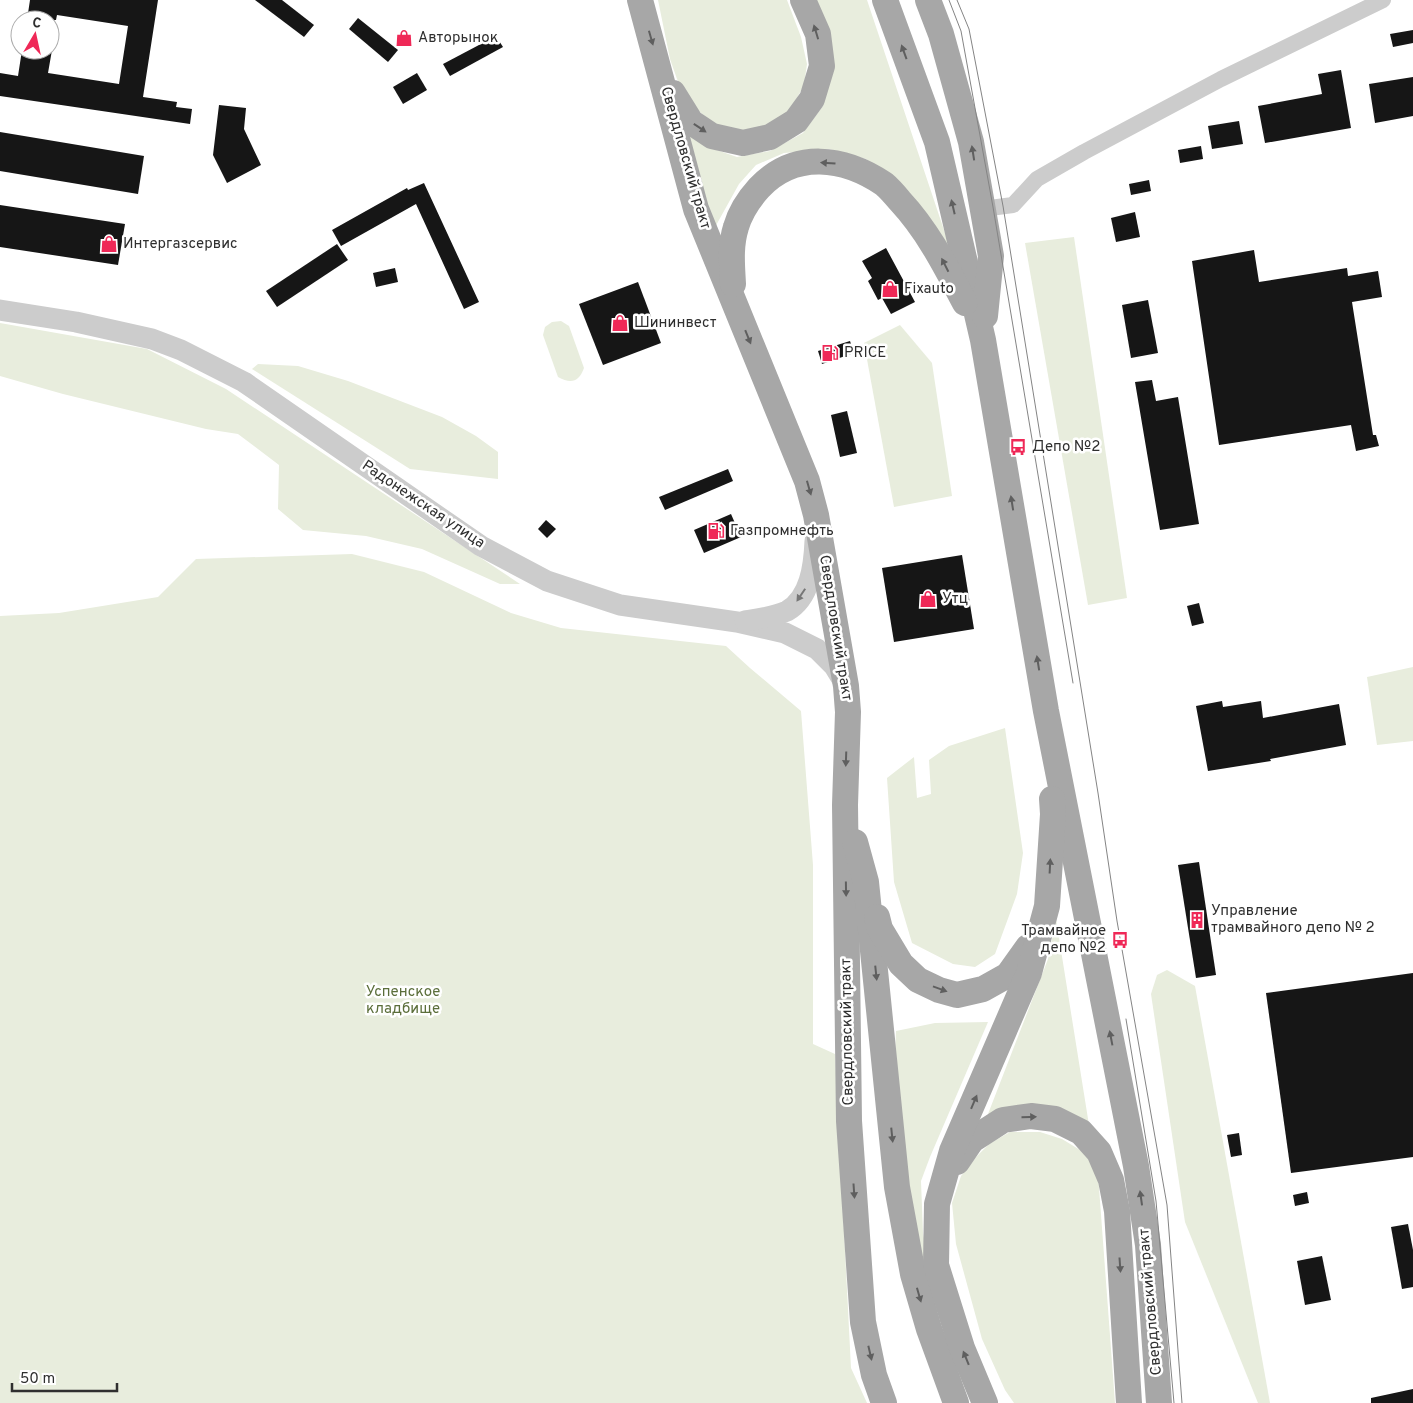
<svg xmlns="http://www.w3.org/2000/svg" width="1413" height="1403" font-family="Overpass,sans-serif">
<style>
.green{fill:#e8eddd}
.building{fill:#161616}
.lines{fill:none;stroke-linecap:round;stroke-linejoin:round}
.minor{stroke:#ccc;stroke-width:16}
.tertiary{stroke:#ccc;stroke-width:21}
.primary{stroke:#a7a7a7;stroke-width:26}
.tram{stroke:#848484;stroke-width:1}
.oneway{fill:#5f5f5f}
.oneway2{fill:#767676}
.labels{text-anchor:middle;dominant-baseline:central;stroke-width:5;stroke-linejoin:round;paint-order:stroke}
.poi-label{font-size:15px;fill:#2f2f2f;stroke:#fff;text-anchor:start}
.street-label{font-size:15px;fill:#2f2f2f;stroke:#fff}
.park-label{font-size:15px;fill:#5b6e3a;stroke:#fff}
</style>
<rect width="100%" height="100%" fill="#fff"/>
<!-- green -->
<g class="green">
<polygon points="658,0 787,0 801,37 807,64 804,85 791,109 768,127 744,132 715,125 693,106 677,79 670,59"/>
<polygon points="808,0 867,0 950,248 909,194 866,159 829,149 784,153 756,165 739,184 714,229 689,135 708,147 737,157 770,151 803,133 823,106 829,70"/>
<polygon points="1074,237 1127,598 1088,605 1025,243"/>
<path d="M 561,321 L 569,326 L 584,368 C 579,382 571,384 558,377 L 543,335 L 545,327 L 552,322 Z"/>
<polygon points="0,323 147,349 226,389 520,584 500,584 422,549 366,536 303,530 278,509 279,465 238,434 206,429 63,394 0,376"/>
<polygon points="900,325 932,363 952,496 894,507 864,343"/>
<polygon points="258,364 298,366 348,381 442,417 476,436 498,452 498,479 410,469 252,369"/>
<polygon points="352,554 424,572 511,613 561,628 726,646 750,668 801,711 813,865 813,1044 835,1054 851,1368 867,1403 0,1403 0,616 59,613 158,597 196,559"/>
<polygon points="1413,667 1413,741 1377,745 1367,677"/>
<polygon points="1005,728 1023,853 1017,894 995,954 975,967 953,964 912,943 894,882 887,778 914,757 917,798 931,794 929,760 949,746"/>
<polygon points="1056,919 1089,1125 988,1114 1048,959"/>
<polygon points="1167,970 1195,986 1270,1403 1258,1403 1185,1222 1151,994 1157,975"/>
<polygon points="988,1022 930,1157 921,1181 923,1233 929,1265 925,1273 914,1229 895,1059 896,1031 935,1023"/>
<polygon points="1010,1132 1040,1132 1062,1139 1085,1153 1098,1174 1115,1403 1014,1403 1005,1390 982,1339 956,1244 952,1203 961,1176 977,1156 989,1144"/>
</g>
<!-- building -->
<g class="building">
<polygon points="30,0 158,0 143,97 177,102 176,107 192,109 190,124 0,96 0,73 18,76 22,50 52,50 48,73 119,84 128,26 57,15 56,20 27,20"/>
<polygon points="255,0 282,0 314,25 304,37"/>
<polygon points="358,18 398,50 388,62 349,29"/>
<polygon points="1413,30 1413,43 1393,47 1390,34"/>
<polygon points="496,36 503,47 450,76 443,64"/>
<polygon points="1341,70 1351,128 1265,143 1258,106 1322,94 1318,74"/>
<polygon points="417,73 427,90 403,104 393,87"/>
<polygon points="1413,77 1413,116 1375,123 1369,84"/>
<polygon points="219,105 246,108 244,129 261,165 227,183 213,155"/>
<polygon points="1239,121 1243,144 1212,149 1208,126"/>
<polygon points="0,132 144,156 138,194 0,171"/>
<polygon points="1201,146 1203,159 1180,163 1178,150"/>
<polygon points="1149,180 1151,191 1131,195 1129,184"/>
<polygon points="424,183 479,302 464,309 416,204 341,246 332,230 407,188 408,190"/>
<polygon points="0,205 125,224 118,265 0,247"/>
<polygon points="1135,212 1140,237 1116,242 1111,218"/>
<polygon points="337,244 348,260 277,307 266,291"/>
<polygon points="886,248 915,302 891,314 882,298 878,300 868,281 872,278 862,261"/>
<polygon points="1254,250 1259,282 1347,268 1348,276 1378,271 1382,297 1352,302 1373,435 1376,435 1379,446 1356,451 1351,425 1219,445 1192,261"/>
<polygon points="395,268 398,282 376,287 373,273"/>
<polygon points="638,282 661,343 603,365 579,304"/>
<polygon points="1148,300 1158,353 1131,358 1122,305"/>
<polygon points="850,341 854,353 822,364 818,351"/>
<polygon points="1152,380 1156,401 1178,397 1199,524 1160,530 1135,382"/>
<polygon points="847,411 857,453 840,457 831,415"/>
<polygon points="728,469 733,481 665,510 659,497"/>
<polygon points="731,514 741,537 704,553 694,530"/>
<polygon points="546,520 556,529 547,538 538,529"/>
<polygon points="962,555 974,629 894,642 882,568"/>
<polygon points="1199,603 1204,623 1192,626 1187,606"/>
<polygon points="1222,701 1223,707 1261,701 1263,718 1339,704 1346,745 1270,759 1271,761 1208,771 1196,706"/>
<polygon points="1199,862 1216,975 1196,978 1178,865"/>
<polygon points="1413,973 1413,1157 1291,1173 1266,993"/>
<polygon points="1239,1133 1242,1155 1231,1157 1227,1135"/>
<polygon points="1307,1192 1309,1203 1295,1206 1293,1195"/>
<polygon points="1408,1224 1413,1250 1413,1287 1402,1289 1391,1227"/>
<polygon points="1322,1256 1331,1300 1305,1305 1297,1261"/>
<polygon points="1413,1389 1413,1403 1371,1403 1371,1398"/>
</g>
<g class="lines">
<!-- minor -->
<polyline class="minor" points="982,209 1013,205 1037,179 1084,152 1221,79 1383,0"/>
<!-- tertiary -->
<g class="tertiary">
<polyline points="0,310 76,322 152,339 181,350 244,382 481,546 547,581 620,605 737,622 785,633 817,649 834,666 845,684"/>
<path d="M 745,621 C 758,619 774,617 787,611 C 810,598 814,566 815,541"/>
</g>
<!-- primary -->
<g class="primary">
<polyline points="640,0 696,209 807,481 816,515 846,686 848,712 845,805 849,1121 863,1322 874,1375 884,1403"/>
<polyline points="885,0 937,142 983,340 1046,711 1136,1166 1148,1245 1159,1403"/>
<polyline points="928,0 941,34 971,142 991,256 985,316"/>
<polyline points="673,93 691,122 712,136 743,143 770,137 796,121 812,99 822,66 818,34 803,0"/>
<path d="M 733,284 C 732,265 730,246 736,227 C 740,213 749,199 759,188 C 795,150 844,157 884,184 C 890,189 895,195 900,201 C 928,231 946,267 965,303"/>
<polyline points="855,842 866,882 897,1187 913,1274 929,1329 956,1403"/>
<polyline points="877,917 880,929 901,964 918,980 939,990 957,995 983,989 1008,975 1028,947"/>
<polyline points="957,1162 972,1140 1003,1120 1031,1116 1055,1119 1081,1132 1099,1152 1111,1180 1117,1211 1129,1403"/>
<polyline points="985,1403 962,1348 936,1265 937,1204 952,1151 1029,973 1047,906 1053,814 1052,799"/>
</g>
<!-- tram -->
<g class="tram">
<polyline points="949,0 961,31 993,207 1073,683"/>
<polyline points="957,0 969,29 1003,206 1098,793 1117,921 1167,1205 1182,1403"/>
<polyline points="1126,1019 1156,1201 1174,1403"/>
</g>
</g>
<!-- one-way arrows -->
<defs><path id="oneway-solid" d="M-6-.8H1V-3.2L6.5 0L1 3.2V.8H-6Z" transform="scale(1.25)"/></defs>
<g class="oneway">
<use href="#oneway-solid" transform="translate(816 32) rotate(-107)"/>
<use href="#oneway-solid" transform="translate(651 38) rotate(74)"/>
<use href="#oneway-solid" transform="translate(904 52) rotate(-110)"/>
<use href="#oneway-solid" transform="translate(700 128) rotate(34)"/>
<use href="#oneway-solid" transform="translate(973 153) rotate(-99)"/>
<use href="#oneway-solid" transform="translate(828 163) rotate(-176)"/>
<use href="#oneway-solid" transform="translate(953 207) rotate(-103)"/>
<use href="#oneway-solid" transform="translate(945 265) rotate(-117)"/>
<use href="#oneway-solid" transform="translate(748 337) rotate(68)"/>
<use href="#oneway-solid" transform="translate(809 488) rotate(74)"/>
<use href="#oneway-solid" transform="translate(1012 503) rotate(-99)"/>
<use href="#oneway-solid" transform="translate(1038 663) rotate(-99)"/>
<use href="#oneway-solid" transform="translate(846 759) rotate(92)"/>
<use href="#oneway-solid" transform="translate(1050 866) rotate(-87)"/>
<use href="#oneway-solid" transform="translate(846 889) rotate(89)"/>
<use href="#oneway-solid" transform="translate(876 973) rotate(84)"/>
<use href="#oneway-solid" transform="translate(940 989) rotate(20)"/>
<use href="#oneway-solid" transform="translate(1111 1038) rotate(-101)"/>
<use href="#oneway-solid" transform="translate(974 1102) rotate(-67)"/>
<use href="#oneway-solid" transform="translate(1029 1117) rotate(-2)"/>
<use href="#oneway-solid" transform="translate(892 1135) rotate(84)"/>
<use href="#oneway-solid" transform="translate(854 1191) rotate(86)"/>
<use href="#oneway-solid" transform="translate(1141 1198) rotate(-98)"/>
<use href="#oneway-solid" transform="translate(1120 1265) rotate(86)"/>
<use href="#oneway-solid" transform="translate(919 1295) rotate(74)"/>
<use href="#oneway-solid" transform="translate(870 1353) rotate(77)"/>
<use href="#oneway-solid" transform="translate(966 1358) rotate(-112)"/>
</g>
<use class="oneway2" href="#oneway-solid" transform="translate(801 595) rotate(124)"/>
<!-- icons -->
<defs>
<g id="shop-bare" transform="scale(1.35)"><path d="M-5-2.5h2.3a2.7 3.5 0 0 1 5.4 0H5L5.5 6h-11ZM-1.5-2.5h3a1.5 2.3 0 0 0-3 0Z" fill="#ef2857" stroke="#fff" stroke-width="2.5" paint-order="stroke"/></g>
<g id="fuel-bare" transform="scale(1.35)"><path d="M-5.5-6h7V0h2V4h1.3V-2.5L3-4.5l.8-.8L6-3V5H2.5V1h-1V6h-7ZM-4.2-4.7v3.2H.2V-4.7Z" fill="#ef2857" stroke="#fff" stroke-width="2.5" paint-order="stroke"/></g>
<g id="bus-bare" transform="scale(1.35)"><path d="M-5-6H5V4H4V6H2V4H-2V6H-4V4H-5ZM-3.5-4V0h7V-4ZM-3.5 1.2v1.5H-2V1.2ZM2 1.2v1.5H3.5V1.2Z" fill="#ef2857" stroke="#fff" stroke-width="2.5" paint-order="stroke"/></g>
<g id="building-bare" transform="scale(1.35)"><path d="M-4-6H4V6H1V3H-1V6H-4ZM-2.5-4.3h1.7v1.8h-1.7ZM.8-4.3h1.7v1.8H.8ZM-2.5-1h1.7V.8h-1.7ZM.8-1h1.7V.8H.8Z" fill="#ef2857" stroke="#fff" stroke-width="2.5" paint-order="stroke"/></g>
</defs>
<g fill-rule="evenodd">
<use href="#shop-bare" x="404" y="38"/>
<use href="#shop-bare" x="109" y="244"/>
<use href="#shop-bare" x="890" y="289"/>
<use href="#shop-bare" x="620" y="323"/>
<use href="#fuel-bare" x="830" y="353"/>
<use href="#bus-bare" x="1018" y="447"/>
<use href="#fuel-bare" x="716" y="531"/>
<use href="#shop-bare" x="928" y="599"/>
<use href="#building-bare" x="1197" y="920"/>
<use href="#bus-bare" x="1120" y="940"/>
</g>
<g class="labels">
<!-- poi labels -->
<g class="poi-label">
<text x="418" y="38">Авторынок</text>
<text x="123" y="244">Интергазсервис</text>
<text x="904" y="289">Fixauto</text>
<text x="634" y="323">Шининвест</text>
<text x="844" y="353">PRICE</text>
<text x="1032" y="447">Депо №2</text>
<text x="730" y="531">Газпромнефть</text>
<text x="942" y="599">Утц</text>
<text x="1211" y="911">Управление<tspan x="1211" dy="17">трамвайного депо № 2</tspan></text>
<text x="1106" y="931" text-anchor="end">Трамвайное<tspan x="1106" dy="17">депо №2</tspan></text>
</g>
<!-- street labels -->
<g class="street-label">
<text transform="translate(685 158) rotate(74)">Свердловский тракт</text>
<text transform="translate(423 505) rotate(34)">Радонежская улица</text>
<text transform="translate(835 628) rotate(81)">Свердловский тракт</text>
<text transform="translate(848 1032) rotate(-91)">Свердловский тракт</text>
<text transform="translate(1151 1302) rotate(-95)">Свердловский тракт</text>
</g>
<!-- park labels -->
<g class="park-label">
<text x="403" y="992">Успенское<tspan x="403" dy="17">кладбище</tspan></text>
</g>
</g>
<!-- north arrow -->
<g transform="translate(35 35) rotate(9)"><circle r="24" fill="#ffffff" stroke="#acacac"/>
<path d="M0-4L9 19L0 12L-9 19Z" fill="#ef2857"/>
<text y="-8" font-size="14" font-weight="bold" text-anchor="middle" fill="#2f2f2f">С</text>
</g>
<!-- scale -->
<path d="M12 1383v8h105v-8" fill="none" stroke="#2f2f2f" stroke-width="2.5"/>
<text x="20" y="1383" font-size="15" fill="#2f2f2f" stroke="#ffffff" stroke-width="4" paint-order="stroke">50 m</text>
</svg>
